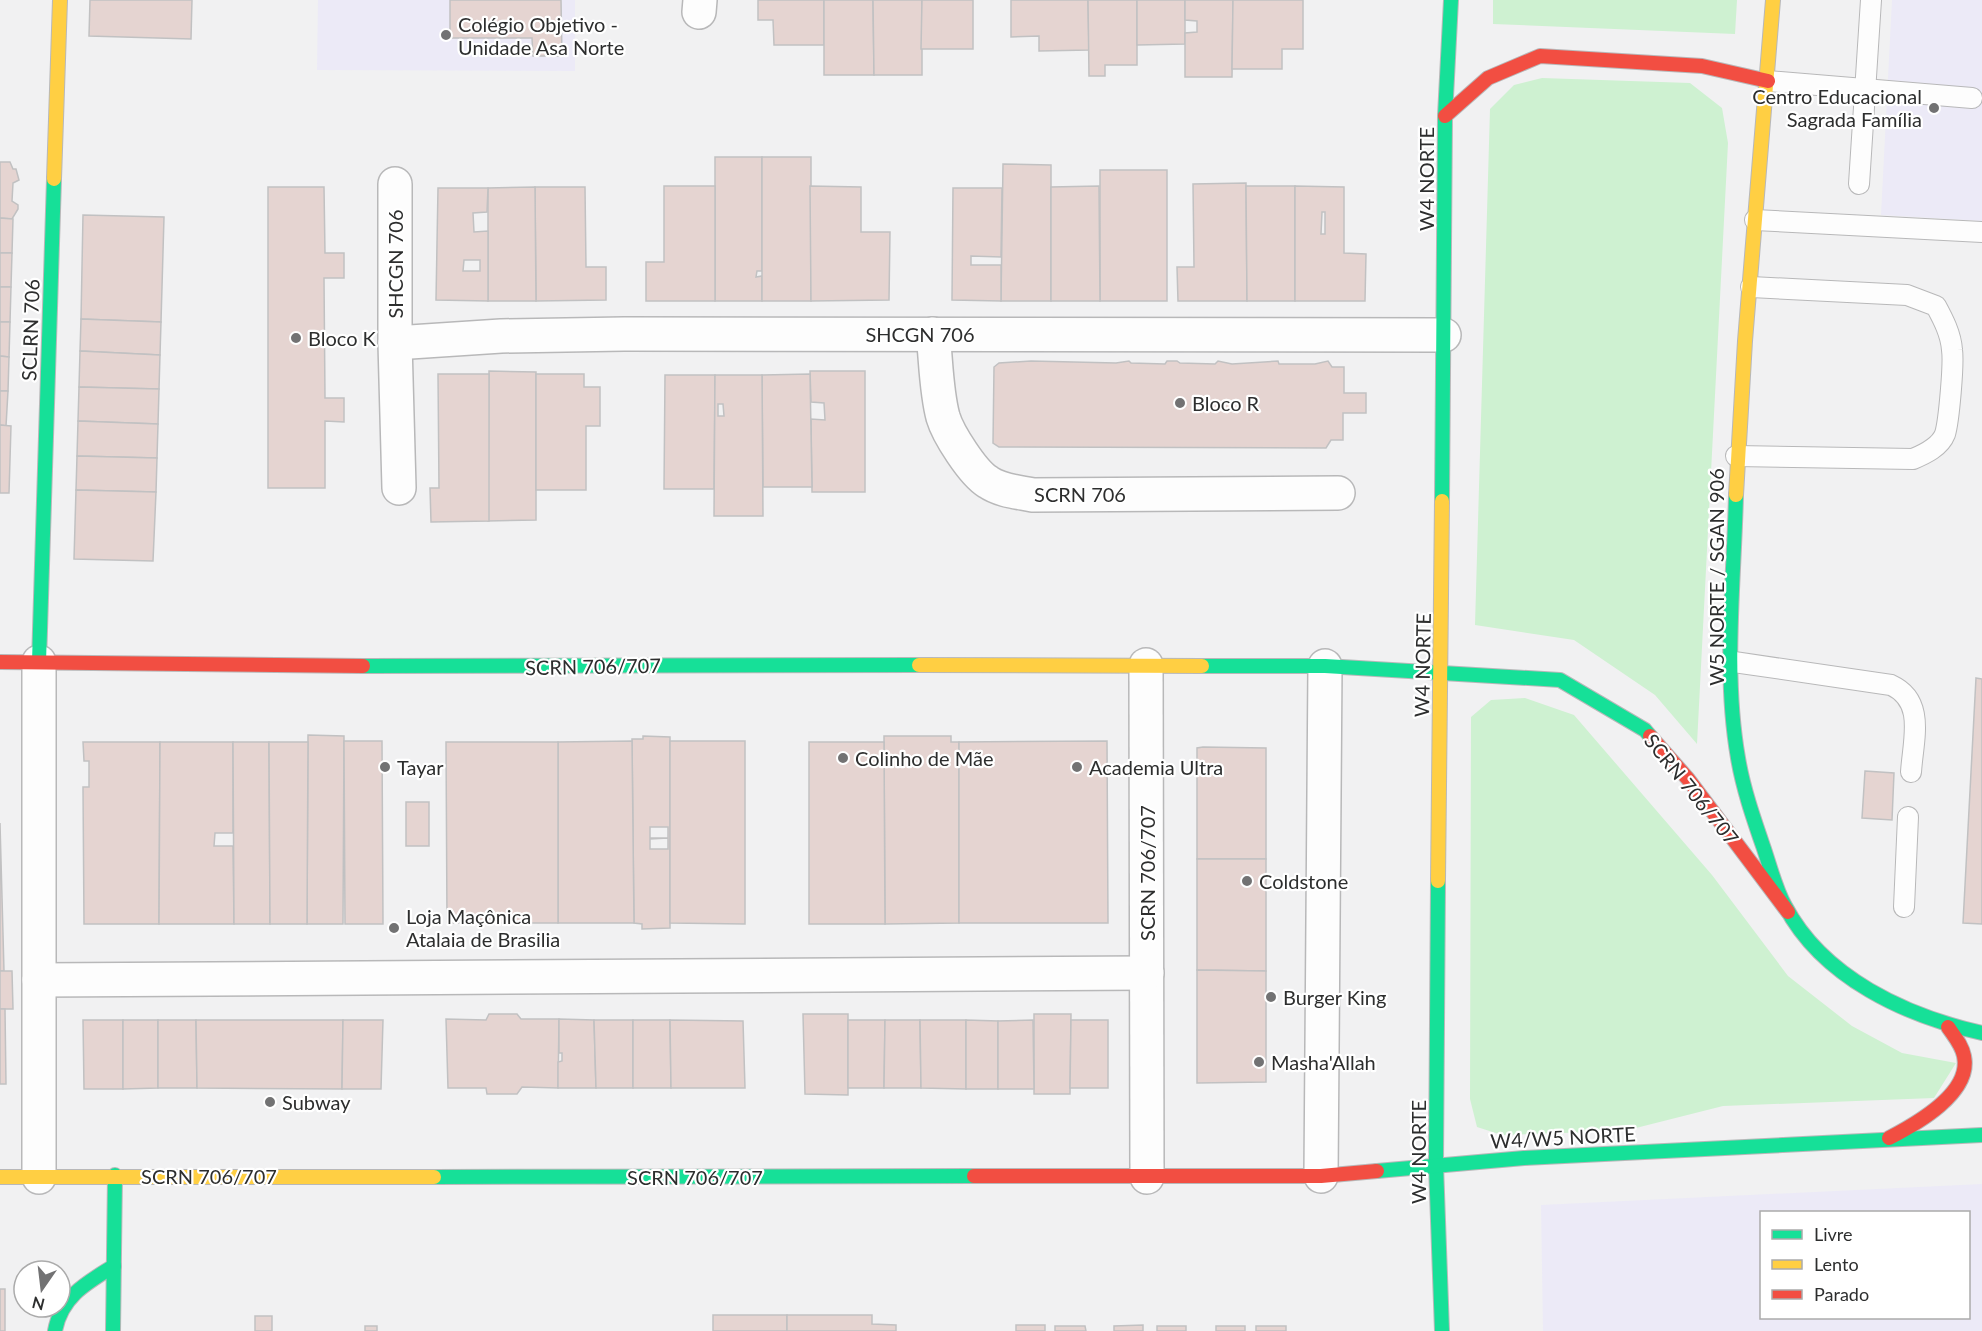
<svg xmlns="http://www.w3.org/2000/svg" width="1982" height="1331" font-family="Lato,sans-serif">
<style>
.education{fill:#eceaf7;fill-rule:evenodd}
.green{fill:#cef1d1}
.building{fill:#e5d4d1;stroke:#c1c1c2;stroke-width:1.5;fill-rule:evenodd}
.lines{fill:none;stroke-linecap:round;stroke-linejoin:round}
.lane-casing{stroke:#b8b8b9;stroke-width:22}
.street-casing{stroke:#b8b8b9;stroke-width:36}
.fast-casing{stroke:#b8b8b9;stroke-width:16}
.slow-casing{stroke:#b8b8b9;stroke-width:16}
.jam-casing{stroke:#b8b8b9;stroke-width:16}
.lane{stroke:#fdfdfd;stroke-width:20}
.street{stroke:#fdfdfd;stroke-width:33}
.fast{stroke:#16e098;stroke-width:14}
.slow{stroke:#ffcf43;stroke-width:14}
.jam{stroke:#f24e42;stroke-width:14}
.poi-dot{fill:#727273;stroke:#fff;stroke-width:2}
.labels{text-anchor:middle;dominant-baseline:central;stroke-width:4.5;stroke-linejoin:round;paint-order:stroke}
.poi-label{font-size:20px;fill:#2d2e2e;stroke:#fff;text-anchor:start}
.street-label{font-size:20px;fill:#2d2e2e;stroke:#fff}
</style>
<rect width="100%" height="100%" fill="#f1f1f2"/>
<!-- education -->
<g class="education">
<polygon points="318,0 575,0 575,71 317,70"/>
<polygon points="1892,0 1982,0 1982,221 1881,215"/>
<path d="M 1982,1184 L 1982,1331 L 1543,1331 L 1541,1205 ZM 1968,1212 L 1968,1318 L 1762,1318 L 1762,1212 Z"/>
</g>
<!-- green -->
<g class="green">
<polygon points="1493,0 1737,0 1735,34 1493,24"/>
<polygon points="1542,78 1690,83 1722,108 1728,143 1697,744 1655,695 1574,640 1475,625 1490,109 1514,85"/>
<polygon points="1525,698 1574,715 1712,875 1788,976 1852,1026 1902,1053 1956,1063 1934,1098 1723,1106 1624,1131 1502,1135 1477,1127 1470,1099 1471,717 1491,700"/>
</g>
<!-- building -->
<g class="building">
<polygon points="90,0 192,0 191,39 89,36"/>
<polygon points="450,0 561,0 562,56 533,56 532,38 450,38"/>
<polygon points="758,0 824,0 824,45 774,45 773,20 758,20"/>
<polygon points="824,0 873,0 874,75 824,75"/>
<polygon points="873,0 922,0 922,75 874,75"/>
<polygon points="922,0 973,0 973,49 921,49"/>
<polygon points="1011,0 1088,0 1089,50 1039,51 1039,36 1011,37"/>
<polygon points="1088,0 1137,0 1137,65 1105,65 1105,76 1089,76"/>
<polygon points="1137,0 1185,0 1185,44 1137,45"/>
<polygon points="1185,0 1233,0 1232,77 1185,77 1185,33 1197,32 1197,21 1185,20"/>
<polygon points="1233,0 1303,0 1303,49 1282,49 1282,69 1232,69"/>
<polygon points="715,157 762,157 762,271 757,271 756,277 762,276 762,301 715,301"/>
<rect x="762" y="157" width="49" height="144"/>
<polygon points="0,162 10,162 13,169 16,169 19,180 13,183 12,201 18,205 18,209 12,219 0,218"/>
<polygon points="1003,164 1051,165 1051,301 1001,301"/>
<rect x="1100" y="170" width="67" height="131"/>
<polygon points="1246,183 1247,301 1178,301 1177,267 1194,267 1193,184"/>
<polygon points="664,186 715,186 715,301 646,301 646,262 664,262"/>
<polygon points="810,186 861,187 861,232 890,232 889,300 811,301"/>
<polygon points="1099,186 1100,301 1051,301 1051,187"/>
<polygon points="1246,186 1295,186 1295,301 1247,301"/>
<path d="M 1295,186 L 1344,187 L 1344,253 L 1366,254 L 1365,301 L 1295,301 ZM 1322,212 L 1325,212 L 1325,234 L 1321,234 Z"/>
<polygon points="268,187 324,187 325,253 344,253 344,278 324,278 325,398 344,398 344,422 325,421 325,488 268,488"/>
<polygon points="535,187 585,187 586,267 606,267 606,300 536,301"/>
<polygon points="535,187 536,301 488,301 488,188"/>
<path d="M 438,188 L 488,188 L 487,212 L 473,213 L 474,232 L 488,231 L 488,301 L 436,300 ZM 464,260 L 480,260 L 480,271 L 463,271 Z"/>
<polygon points="953,188 1002,188 1001,257 971,256 971,265 1001,265 1001,301 952,300"/>
<polygon points="83,215 164,217 161,322 81,319"/>
<polygon points="0,218 13,219 12,253 0,253"/>
<polygon points="0,253 12,253 11,287 0,287"/>
<polygon points="0,287 11,287 10,322 0,322"/>
<polygon points="81,319 161,322 160,355 80,351"/>
<polygon points="0,322 10,322 9,357 0,356"/>
<polygon points="80,351 160,355 159,389 79,387"/>
<polygon points="0,356 9,357 8,391 0,391"/>
<polygon points="1031,361 1116,363 1129,361 1131,363 1165,364 1167,361 1177,361 1180,363 1215,364 1218,361 1232,364 1278,361 1279,364 1315,364 1328,361 1332,367 1344,367 1344,393 1366,393 1366,413 1343,413 1343,440 1331,440 1326,448 999,447 993,443 994,367 999,363"/>
<polygon points="489,371 536,372 536,520 488,521"/>
<polygon points="810,371 865,371 865,492 812,492 811,419 825,420 824,403 811,402"/>
<polygon points="438,374 489,374 489,521 431,522 430,488 439,488"/>
<polygon points="536,374 584,374 584,387 600,387 600,426 586,426 586,490 536,490"/>
<polygon points="810,374 812,487 763,487 762,375"/>
<polygon points="665,375 715,375 714,489 664,489"/>
<path d="M 715,375 L 762,375 L 763,516 L 714,516 ZM 718,404 L 723,404 L 724,416 L 718,416 Z"/>
<polygon points="79,387 159,389 158,424 78,421"/>
<polygon points="0,391 8,391 6,426 0,425"/>
<polygon points="78,421 158,424 157,458 77,456"/>
<polygon points="0,425 11,426 9,493 0,493"/>
<polygon points="77,456 157,458 156,492 76,490"/>
<polygon points="76,490 156,492 153,561 74,559"/>
<polygon points="1976,678 1982,679 1982,924 1963,923"/>
<polygon points="308,735 344,736 343,924 307,924"/>
<path d="M 643,736 L 670,737 L 670,928 L 642,929 L 642,924 L 634,923 L 632,739 L 643,739 ZM 650,827 L 668,827 L 668,838 L 650,838 ZM 668,838 L 668,849 L 650,849 L 650,839 Z"/>
<polygon points="884,736 951,736 951,742 959,742 959,923 885,924"/>
<polygon points="344,741 382,741 383,924 345,924"/>
<polygon points="632,741 634,923 558,923 558,742"/>
<polygon points="670,741 745,741 745,924 670,923"/>
<polygon points="1107,741 1108,923 959,923 959,742"/>
<polygon points="83,742 160,742 159,924 84,924 83,787 89,787 89,761 84,761"/>
<polygon points="160,742 233,742 233,833 215,833 214,846 233,846 234,924 159,924"/>
<polygon points="233,742 269,742 270,924 234,924"/>
<polygon points="269,742 308,742 307,924 270,924"/>
<polygon points="446,742 558,742 558,923 447,923"/>
<polygon points="809,742 884,742 885,924 809,924"/>
<polygon points="1203,747 1266,748 1266,859 1197,859 1197,748"/>
<polygon points="1865,771 1894,773 1892,820 1862,818"/>
<rect x="406" y="802" width="23" height="44"/>
<polygon points="0,823 4,971 0,971"/>
<polygon points="1197,859 1266,859 1266,971 1197,970"/>
<polygon points="1197,970 1266,971 1266,1082 1197,1083"/>
<polygon points="0,971 12,971 13,1009 0,1009"/>
<polygon points="0,1009 5,1009 6,1084 0,1084"/>
<polygon points="489,1014 517,1014 521,1019 559,1019 558,1088 522,1087 517,1094 487,1094 486,1088 448,1088 446,1019 486,1020"/>
<polygon points="803,1014 848,1014 848,1095 805,1094"/>
<polygon points="1034,1014 1071,1014 1070,1094 1034,1094"/>
<polygon points="559,1019 594,1020 596,1088 558,1088 558,1062 562,1061 562,1053 559,1053"/>
<polygon points="83,1020 123,1020 123,1089 84,1089"/>
<polygon points="123,1020 158,1020 158,1088 123,1089"/>
<polygon points="158,1020 196,1020 197,1088 158,1088"/>
<polygon points="196,1020 343,1020 342,1089 197,1088"/>
<polygon points="343,1020 383,1020 381,1089 342,1089"/>
<polygon points="594,1020 633,1020 633,1088 596,1088"/>
<polygon points="633,1020 670,1020 671,1088 633,1088"/>
<polygon points="670,1020 743,1021 745,1088 671,1088"/>
<polygon points="848,1020 885,1020 884,1088 848,1088"/>
<polygon points="885,1020 920,1020 921,1088 884,1088"/>
<polygon points="920,1020 966,1020 966,1089 921,1088"/>
<polygon points="966,1020 998,1021 998,1089 966,1089"/>
<polygon points="1033,1020 1034,1089 998,1089 998,1021"/>
<polygon points="1071,1020 1108,1020 1108,1088 1070,1088"/>
<rect x="0" y="1289" width="5" height="42"/>
<rect x="713" y="1315" width="74" height="16"/>
<polygon points="787,1315 872,1315 872,1324 896,1325 896,1331 787,1331"/>
<rect x="255" y="1316" width="17" height="15"/>
<rect x="1016" y="1325" width="29" height="6"/>
<polygon points="1143,1325 1143,1331 1114,1331 1114,1326"/>
<rect x="365" y="1326" width="12" height="5"/>
<polygon points="1055,1326 1085,1326 1086,1331 1055,1331"/>
<rect x="1157" y="1326" width="29" height="5"/>
<rect x="1216" y="1326" width="29" height="5"/>
<rect x="1256" y="1326" width="30" height="5"/>
</g>
<g class="lines">
<!-- lane casing -->
<g class="lane-casing">
<g id="lane">
<polyline points="1768,81 1972,98"/>
<polyline points="1859,184 1871,0"/>
<polyline points="1755,220 1982,232"/>
<path d="M 1736,456 L 1913,459 C 1925,454 1940,447 1945,434 C 1949,421 1954,363 1952,350 C 1951,334 1943,319 1936,306 L 1907,295 L 1751,287"/>
<path d="M 1734,662 L 1891,685 C 1926,701 1913,740 1911,772"/>
<polyline points="1904,907 1908,817"/>
</g>
</g>
<!-- street casing -->
<g class="street-casing">
<g id="street">
<polyline points="699,12 700,0"/>
<polyline points="395,184 395,343 399,488"/>
<path d="M 933,334 C 936,360 936,391 943,417 C 948,434 973,473 988,482 C 1001,491 1018,492 1033,495 L 1338,493"/>
<polyline points="395,343 501,336 624,334 1444,335"/>
<polyline points="1146,665 1147,1177"/>
<polyline points="39,980 1147,973"/>
<polyline points="1321,1176 1325,666"/>
<polyline points="39,1177 39,662"/>
</g>
</g>
<!-- fast casing -->
<g class="fast-casing">
<g id="fast">
<path d="M 1736,495 C 1734,581 1723,673 1738,758 C 1743,788 1753,817 1763,846 C 1770,866 1775,888 1785,906 C 1823,978 1906,1016 1982,1033"/>
<polyline points="1442,501 1445,116 1451,0"/>
<polyline points="39,662 54,179"/>
<polyline points="363,666 919,665"/>
<polyline points="1202,666 1325,666 1560,680 1645,730 1650,736"/>
<polyline points="1438,881 1436,1165 1442,1331"/>
<polyline points="1377,1171 1524,1158 1982,1135"/>
<polyline points="434,1177 974,1176"/>
<path d="M 55,1331 C 61,1297 86,1283 114,1266"/>
<polyline points="113,1331 115,1175"/>
</g>
</g>
<!-- slow casing -->
<g class="slow-casing">
<g id="slow">
<polyline points="54,179 60,0"/>
<polyline points="1736,495 1745,341 1773,0"/>
<polyline points="919,665 1202,666"/>
<polyline points="1438,881 1442,501"/>
<polyline points="0,1177 434,1177"/>
</g>
</g>
<!-- jam casing -->
<g class="jam-casing">
<g id="jam">
<polyline points="1445,116 1488,78 1540,56 1702,66 1768,81"/>
<polyline points="0,662 363,666"/>
<polyline points="1650,736 1688,779 1788,912"/>
<path d="M 1889,1138 C 1916,1124 1972,1093 1964,1056 C 1962,1045 1954,1036 1948,1027"/>
<polyline points="974,1176 1321,1176 1377,1171"/>
</g>
</g>
<!-- lane -->
<use href="#lane" class="lane"/>
<!-- street -->
<use href="#street" class="street"/>
<!-- fast -->
<use href="#fast" class="fast"/>
<!-- slow -->
<use href="#slow" class="slow"/>
<!-- jam -->
<use href="#jam" class="jam"/>
</g>
<!-- markers -->
<g class="poi-dot">
<circle cx="446" cy="35" r="6"/>
<circle cx="1934" cy="108" r="6"/>
<circle cx="296" cy="338" r="6"/>
<circle cx="1180" cy="403" r="6"/>
<circle cx="843" cy="758" r="6"/>
<circle cx="385" cy="767" r="6"/>
<circle cx="1077" cy="767" r="6"/>
<circle cx="1247" cy="881" r="6"/>
<circle cx="394" cy="928" r="6"/>
<circle cx="1271" cy="997" r="6"/>
<circle cx="1259" cy="1062" r="6"/>
<circle cx="270" cy="1102" r="6"/>
</g>
<g class="labels">
<!-- poi labels -->
<g class="poi-label">
<text x="458" y="24">Colégio Objetivo -<tspan x="458" dy="23">Unidade Asa Norte</tspan></text>
<text x="1922" y="96" text-anchor="end">Centro Educacional<tspan x="1922" dy="23">Sagrada Família</tspan></text>
<text x="308" y="338">Bloco K</text>
<text x="1192" y="403">Bloco R</text>
<text x="855" y="758">Colinho de Mãe</text>
<text x="397" y="767">Tayar</text>
<text x="1089" y="767">Academia Ultra</text>
<text x="1259" y="881">Coldstone</text>
<text x="406" y="916">Loja Maçônica<tspan x="406" dy="23">Atalaia de Brasilia</tspan></text>
<text x="1283" y="997">Burger King</text>
<text x="1271" y="1062">Masha'Allah</text>
<text x="282" y="1102">Subway</text>
</g>
<!-- street labels -->
<g class="street-label">
<text transform="translate(1426 179) rotate(-90)">W4 NORTE</text>
<text transform="translate(395 264) rotate(-90)">SHCGN 706</text>
<text transform="translate(30 330) rotate(-88)">SCLRN 706</text>
<text x="920" y="334">SHCGN 706</text>
<text x="1080" y="494">SCRN 706</text>
<text transform="translate(1716 577) rotate(-90)">W5 NORTE / SGAN 906</text>
<text transform="translate(1422 665) rotate(-89)">W4 NORTE</text>
<text transform="translate(593 666) rotate(-1)">SCRN 706/707</text>
<text transform="translate(1692 789) rotate(51)">SCRN 706/707</text>
<text transform="translate(1147 873) rotate(-90)">SCRN 706/707</text>
<text transform="translate(1563 1137) rotate(-3)">W4/W5 NORTE</text>
<text transform="translate(1418 1152) rotate(-90)">W4 NORTE</text>
<text x="209" y="1176">SCRN 706/707</text>
<text x="695" y="1177">SCRN 706/707</text>
</g>
</g>
<!-- legend -->
<rect x="1760" y="1211" width="210" height="108" fill="#ffffff" stroke="#ababab" stroke-width="1.5"/>
<rect x="1772" y="1230" width="30" height="9" fill="#16e098" stroke="#ababab" stroke-width="1.5"/>
<text x="1814" y="1241" font-size="18" fill="#2d2e2e">Livre</text>
<rect x="1772" y="1260" width="30" height="9" fill="#ffcf43" stroke="#ababab" stroke-width="1.5"/>
<text x="1814" y="1271" font-size="18" fill="#2d2e2e">Lento</text>
<rect x="1772" y="1290" width="30" height="9" fill="#f24e42" stroke="#ababab" stroke-width="1.5"/>
<text x="1814" y="1301" font-size="18" fill="#2d2e2e">Parado</text>
<!-- north arrow -->
<g transform="translate(42 1289) rotate(194)"><circle r="28" fill="#ffffff" stroke="#ababab" stroke-width="1.5"/>
<path d="M0-4.5L10 22L0 15L-10 22Z" fill="#727273"/>
<text y="-9" font-size="16" font-weight="bold" text-anchor="middle" fill="#2d2e2e">N</text>
</g>
</svg>
